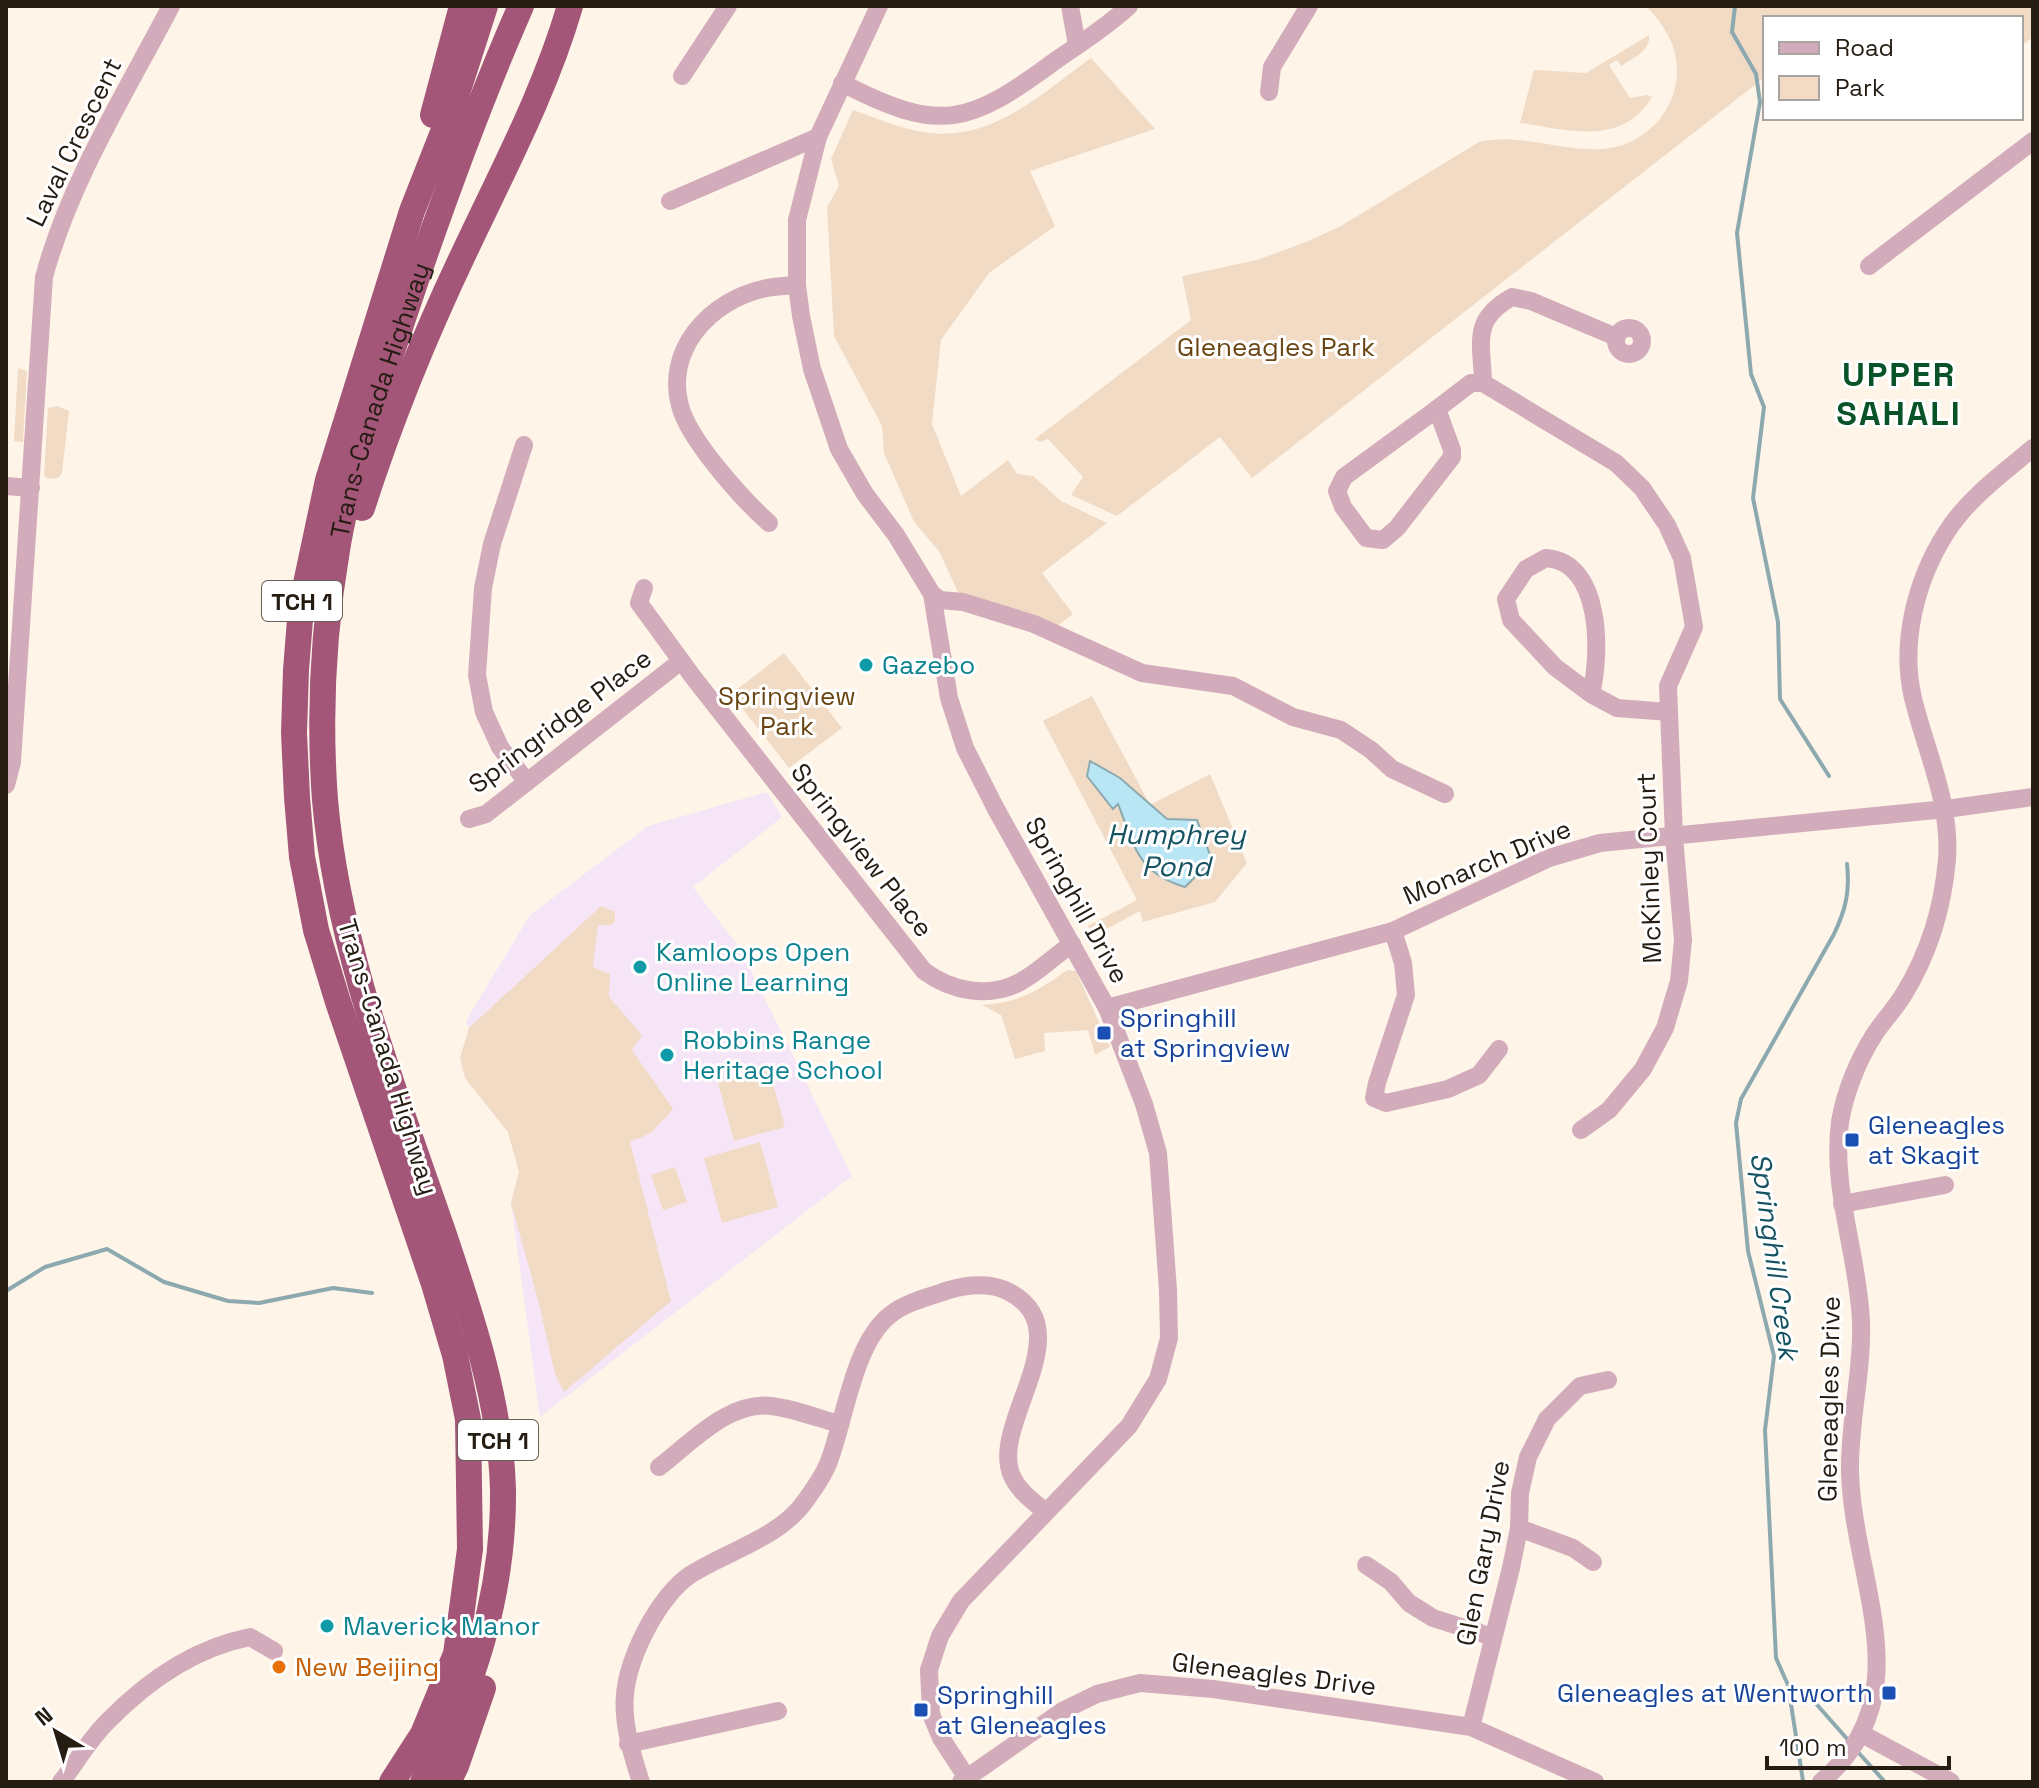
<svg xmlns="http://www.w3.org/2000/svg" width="2039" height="1788" font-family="'Space Grotesk',sans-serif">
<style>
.education{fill:#f6e5f7}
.green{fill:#f1dbc5}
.water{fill:#b8e6f4;stroke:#8ca9b0;stroke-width:2}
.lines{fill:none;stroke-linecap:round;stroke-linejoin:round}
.stream{stroke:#8ca9b0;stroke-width:4}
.minor{stroke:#d3acbc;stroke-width:18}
.highway{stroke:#a45679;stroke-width:26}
.culture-dot{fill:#0f9aa8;stroke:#fff;stroke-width:3}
.transit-dot{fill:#1a4fb4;stroke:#fff;stroke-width:3}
.food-dot{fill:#e8710a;stroke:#fff;stroke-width:3}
.labels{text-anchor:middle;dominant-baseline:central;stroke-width:6;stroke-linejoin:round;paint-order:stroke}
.shield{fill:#fff;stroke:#666059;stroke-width:2}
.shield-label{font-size:24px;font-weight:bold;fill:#251c12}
.street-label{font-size:26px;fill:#251c12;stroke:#fff}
.park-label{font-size:26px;fill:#6a4513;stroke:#fff}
.culture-label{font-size:26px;fill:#0d838f;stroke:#fff;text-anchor:start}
.transit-label{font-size:26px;fill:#164399;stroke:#fff;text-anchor:start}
.food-label{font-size:26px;fill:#c56008;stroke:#fff;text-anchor:start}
.water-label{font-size:28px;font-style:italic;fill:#155361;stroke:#fff}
.district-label{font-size:34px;font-weight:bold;letter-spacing:2px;fill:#085327;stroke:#fff}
</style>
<rect width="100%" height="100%" fill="#fef4e8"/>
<!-- education -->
<polygon class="education" points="767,792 782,817 693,887 741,950 852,1176 540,1417 511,1203 519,1172 508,1132 465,1078 460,1058 469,1028 466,1021 530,915 648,826"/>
<!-- green -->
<g class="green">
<path d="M 1646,6 L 2033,6 L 2033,37 L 2021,46 L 2021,18 L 1846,18 L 1844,15 L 1840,18 L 1765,18 L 1765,77 L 1252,478 L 1220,437 L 1117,516 L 1071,495 L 1083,477 L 1048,439 L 1040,442 L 1035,439 L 1191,320 L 1182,276 L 1257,260 L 1306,242 L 1341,226 L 1479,142 C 1537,128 1599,174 1650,129 C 1662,119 1671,104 1675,88 C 1682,54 1669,30 1646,6 Z"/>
<path d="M 1649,35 C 1651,51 1633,58 1621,66 L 1617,60 L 1609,65 L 1630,98 L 1647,95 L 1652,97 C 1622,147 1568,130 1520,123 L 1534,70 L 1586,73 Z"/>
<path d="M 1091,58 L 1155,129 L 1030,171 L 1055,226 L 989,273 L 941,340 L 932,424 L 961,496 L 1008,460 L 1017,474 L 1033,476 L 1061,501 L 1107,523 L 1042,573 L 1073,614 L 1050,632 L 963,603 L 939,551 L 914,522 L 884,453 L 882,426 L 834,336 L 827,207 L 839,186 L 831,159 L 853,110 C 876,118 899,128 923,132 C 990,144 1041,94 1091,58 Z"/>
<polygon points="18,368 27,371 23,442 14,441"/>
<polygon points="57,406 69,411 62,473 58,478 48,479 44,475 48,408"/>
<polygon points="784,653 842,728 789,768 731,694"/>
<polygon points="1092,696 1150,805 1210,774 1247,863 1215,902 1143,922 1140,911 1093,936 1088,926 1137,900 1043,721"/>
<polygon points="601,906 615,912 615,922 610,925 598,925 593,967 610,974 609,997 642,1035 632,1050 673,1109 651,1133 630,1142 671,1301 564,1392 555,1374 538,1300 511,1203 519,1172 508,1132 465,1078 460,1058 469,1028"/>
<path d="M 1067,970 L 1076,971 L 1110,1047 L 1095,1055 L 1088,1030 L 1044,1033 L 1045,1051 L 1015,1059 L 1001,1015 L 982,1005 C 1019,1002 1037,992 1067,970 Z"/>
<polygon points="769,1070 785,1127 734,1141 718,1083"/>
<polygon points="760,1142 778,1207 722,1223 704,1158"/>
<polygon points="675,1167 687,1202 663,1210 651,1175"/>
</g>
<!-- water -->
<path class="water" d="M 1090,761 L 1120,778 L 1167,819 L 1197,820 L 1212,860 L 1185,887 C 1136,872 1135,846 1118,804 L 1113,809 L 1087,776 Z"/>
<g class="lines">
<!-- stream -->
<g class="stream">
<polyline points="1735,6 1732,32 1756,74 1760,102 1737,233 1751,374 1764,407 1753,498 1778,622 1780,699 1829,776"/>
<path d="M 1847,864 C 1850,891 1846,909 1834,934 L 1741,1099 L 1736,1123 L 1748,1251 L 1774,1356 L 1765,1430 L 1776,1658 L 1788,1685 L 1811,1698 L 1849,1741"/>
<polyline points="6,1291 45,1267 107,1249 164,1282 228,1301 259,1303 333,1288 372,1293"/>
<polyline points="1788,1685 1803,1781"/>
<polyline points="1857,1751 1885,1782"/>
</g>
<!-- minor -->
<g class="minor">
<polyline points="879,6 818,137 797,220 797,285 801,316 812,369 839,449 865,494 896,535 932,594 949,698 965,748 996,809 1107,1008 1144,1104 1158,1153 1168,1290 1169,1338 1158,1379 1129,1426 961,1601 940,1636 929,1670 931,1714 941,1738 967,1778"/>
<polyline points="1070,6 1077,45"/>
<polyline points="682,76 728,6"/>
<path d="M 842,83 C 941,134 968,125 1055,61 C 1079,44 1107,27 1129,6"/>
<polyline points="1269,92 1272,67 1309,6"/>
<polyline points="670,201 818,137"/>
<polyline points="1869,266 2033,141"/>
<circle cx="1629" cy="341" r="13"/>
<path d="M 1483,383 C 1482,342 1471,320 1512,297 L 1531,301 L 1616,337"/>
<polyline points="1437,409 1471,383 1483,383 1616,463 1642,488 1667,525 1682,558 1694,627 1668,686 1674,837 1683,940 1679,981 1665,1028 1643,1069 1609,1110 1581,1130"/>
<polygon points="1437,409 1452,450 1452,457 1397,528 1383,540 1366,538 1343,507 1337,491 1344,477"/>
<polyline points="524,445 492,544 483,588 477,675 484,712 500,747 527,782"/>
<polyline points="6,486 31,488"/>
<path d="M 769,523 C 743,500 694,445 682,412 C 661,352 710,299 767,288 C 777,286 787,286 797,285"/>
<path d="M 644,588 L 639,603 L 693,677 L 924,971 C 951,991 989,999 1020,982 C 1039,972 1054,956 1072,944"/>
<polyline points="932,594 940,600 963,602 1034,624 1142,673 1233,686 1293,717 1341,730 1371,750 1392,769 1445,794"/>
<path d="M 1591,694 L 1555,667 L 1511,620 L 1506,599 L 1526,569 L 1546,558 C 1602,562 1601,653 1591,694 L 1617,708 L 1669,712"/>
<path d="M 6,785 L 12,762 L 44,277 C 70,181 125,94 171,6"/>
<polyline points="469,819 486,814 681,661"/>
<polyline points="1393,931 1403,963 1406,995 1377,1083 1374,1098 1386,1103 1448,1089 1479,1075 1499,1049"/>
<polyline points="1107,1008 1393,931 1549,858 1600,843 1946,809 2033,797"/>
<polyline points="1842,1204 1945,1185"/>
<path d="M 659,1467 C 692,1442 728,1401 772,1406 C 794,1409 818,1418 839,1424"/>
<polyline points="1519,1528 1573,1548 1593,1562"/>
<polyline points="1366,1565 1391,1582 1409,1603 1433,1618 1493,1637"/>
<polyline points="1471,1727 1511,1568 1519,1528 1520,1493 1528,1457 1547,1419 1580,1386 1608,1380"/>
<polyline points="1862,1734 1951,1782"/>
<polyline points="628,1744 778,1711"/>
<path d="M 61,1782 C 76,1763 89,1740 107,1722 C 146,1682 194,1648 250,1637 L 274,1651"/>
<path d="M 641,1782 C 619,1716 616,1683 651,1621 C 660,1605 675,1585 690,1575 C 727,1551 780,1538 806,1500 C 814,1489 823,1476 828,1464 C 845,1421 853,1344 890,1315 C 903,1304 924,1298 940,1293 C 959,1286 985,1281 1005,1290 C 1082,1325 999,1413 1009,1466 C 1012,1486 1031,1500 1046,1512"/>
<polyline points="961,1782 1064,1710 1097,1694 1140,1683 1213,1689 1471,1727 1595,1782"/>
<path d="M 1821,1782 C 1924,1696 1853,1582 1850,1472 C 1849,1421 1863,1371 1861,1321 C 1858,1254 1831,1189 1840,1122 C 1845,1092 1858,1060 1874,1035 C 1883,1021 1895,1009 1904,994 C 1929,953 1943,907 1947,859 C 1951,802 1926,752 1913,698 C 1900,643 1916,580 1946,533 C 1967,499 2003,473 2033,448"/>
</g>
<!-- highway -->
<g class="highway">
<polyline points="433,115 462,6"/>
<path d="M 362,508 C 390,421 425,335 464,253 C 502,172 545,92 570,6"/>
<polyline points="392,1782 423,1734 456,1654 470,1549 468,1419 455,1355 434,1284 338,1002 316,930 302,857 297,797 294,733 296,670 301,607 328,480 412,211 451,112 485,6"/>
<path id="s1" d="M 423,1782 C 473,1693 504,1593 503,1490 C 501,1402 470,1312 442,1229 C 394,1089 338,949 325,800 C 319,718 323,632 337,550 C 351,464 387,367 415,283 C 447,190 481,97 521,6"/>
<polyline points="448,1782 456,1766 483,1688"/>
</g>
</g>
<!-- markers -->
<g class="culture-dot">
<circle cx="866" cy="665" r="8"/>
<circle cx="640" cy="967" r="8"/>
<circle cx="667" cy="1055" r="8"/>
<circle cx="327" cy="1626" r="8"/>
</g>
<g class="transit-dot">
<rect x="1096" y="1025" width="16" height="16" rx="4"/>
<rect x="1844" y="1132" width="16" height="16" rx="4"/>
<rect x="1881" y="1685" width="16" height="16" rx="4"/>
<rect x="913" y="1702" width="16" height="16" rx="4"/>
</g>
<circle class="food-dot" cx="279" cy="1667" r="8"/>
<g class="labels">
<!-- shield labels -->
<g class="shield">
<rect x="262" y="581" width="80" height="40" rx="6"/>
<rect x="458" y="1420" width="80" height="40" rx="6"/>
</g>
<g class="shield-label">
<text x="302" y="601">TCH 1</text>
<text x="498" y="1440">TCH 1</text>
</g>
<!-- street labels -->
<g class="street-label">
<text transform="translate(74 142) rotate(-64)">Laval Crescent</text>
<text stroke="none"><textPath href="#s1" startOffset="1428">Trans-Canada Highway</textPath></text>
<text transform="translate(560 721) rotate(-37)">Springridge Place</text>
<text transform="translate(862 850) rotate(52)">Springview Place</text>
<text transform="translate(1487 862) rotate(-23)">Monarch Drive</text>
<text transform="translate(1649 868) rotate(-92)">McKinley Court</text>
<text transform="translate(1077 900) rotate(61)">Springhill Drive</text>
<text transform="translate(388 1057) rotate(73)">Trans-Canada Highway</text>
<text transform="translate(1829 1399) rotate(-89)">Gleneagles Drive</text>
<text transform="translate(1483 1553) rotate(-79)">Glen Gary Drive</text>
<text transform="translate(1274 1674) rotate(7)">Gleneagles Drive</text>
</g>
<!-- park labels -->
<g class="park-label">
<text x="1276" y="347">Gleneagles Park</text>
<text x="787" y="696">Springview<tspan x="787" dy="30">Park</tspan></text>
</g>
<!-- culture labels -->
<g class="culture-label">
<text x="882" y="665">Gazebo</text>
<text x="656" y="952">Kamloops Open<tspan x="656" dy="30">Online Learning</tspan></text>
<text x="683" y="1040">Robbins Range<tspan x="683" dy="30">Heritage School</tspan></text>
<text x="343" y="1626">Maverick Manor</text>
</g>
<!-- transit labels -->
<g class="transit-label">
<text x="1120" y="1018">Springhill<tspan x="1120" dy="30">at Springview</tspan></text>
<text x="1868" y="1125">Gleneagles<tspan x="1868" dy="30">at Skagit</tspan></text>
<text x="1873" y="1693" text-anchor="end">Gleneagles at Wentworth</text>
<text x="937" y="1695">Springhill<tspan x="937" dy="30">at Gleneagles</tspan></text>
</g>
<!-- food labels -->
<g class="food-label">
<text x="295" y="1667">New Beijing</text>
</g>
<!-- water labels -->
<g class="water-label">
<text x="1176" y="834">Humphrey<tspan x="1176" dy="32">Pond</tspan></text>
<text transform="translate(1775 1256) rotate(82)">Springhill Creek</text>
</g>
<!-- district labels -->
<g class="district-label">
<text x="1899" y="374">UPPER<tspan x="1899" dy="39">SAHALI</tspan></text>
</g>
</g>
<!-- border -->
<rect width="2039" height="1788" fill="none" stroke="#251c12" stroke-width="16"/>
<!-- legend -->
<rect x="1763" y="16" width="260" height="104" fill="#ffffff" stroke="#a8a4a0" stroke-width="2"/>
<rect x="1779" y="42" width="40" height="12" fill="#d3acbc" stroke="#a8a4a0" stroke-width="2"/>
<text x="1835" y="56" font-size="24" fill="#251c12">Road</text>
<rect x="1779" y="76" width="40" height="24" fill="#f1dbc5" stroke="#a8a4a0" stroke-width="2"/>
<text x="1835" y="96" font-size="24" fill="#251c12">Park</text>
<!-- north arrow -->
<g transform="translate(56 1732) rotate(322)" stroke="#ffffff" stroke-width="6" paint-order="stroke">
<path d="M0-6L14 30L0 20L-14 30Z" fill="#251c12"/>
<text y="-12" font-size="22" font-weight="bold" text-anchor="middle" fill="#251c12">N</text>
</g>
<!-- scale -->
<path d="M1767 1756v12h182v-12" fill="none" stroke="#251c12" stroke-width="4"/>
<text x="1779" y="1756" font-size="24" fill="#251c12" stroke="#ffffff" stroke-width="6" paint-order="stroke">100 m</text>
</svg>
